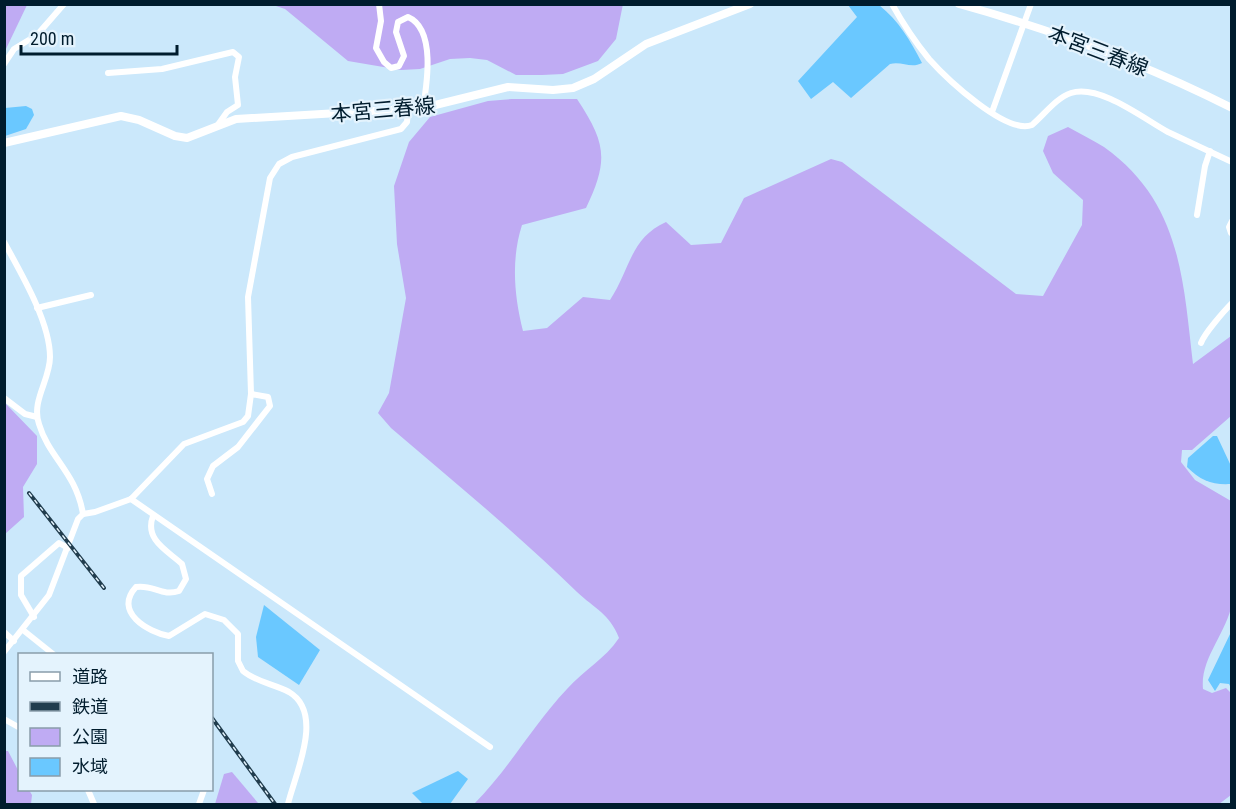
<svg xmlns="http://www.w3.org/2000/svg" width="1236" height="809" font-family="'Roboto Condensed','Noto Sans JP',sans-serif">
<style>
.green{fill:#bfabf3}
.water{fill:#6ac8ff}
.lines{fill:none;stroke-linecap:round;stroke-linejoin:round}
.minor{stroke:#fff;stroke-width:6}
.major{stroke:#fff;stroke-width:8}
.rail-casing{stroke:#213d4e;stroke-width:4}
.rail{stroke:#e4f3fd;stroke-width:1.5;stroke-dasharray:4.5;stroke-linecap:butt}
.labels{text-anchor:middle;dominant-baseline:central;stroke-width:4.5;stroke-linejoin:round;paint-order:stroke}
.street-label{font-size:21px;fill:#001c2d;stroke:#e4f3fd}
</style>
<rect width="100%" height="100%" fill="#cbe8fb"/>
<!-- green -->
<g class="green">
<polygon points="5,4 27,5 5,51 4,5"/>
<polygon points="623,4 616,39 598,61 563,74 542,75 516,75 487,60 470,58 450,59 420,69 401,70 348,61 285,9 273,5"/>
<path d="M 512,99 L 577,99 C 606,143 609,160 586,208 L 522,225 C 511,259 514,296 523,331 L 547,328 L 583,297 L 610,300 C 630,270 630,238 666,222 L 691,245 L 721,243 L 744,198 L 831,159 L 842,162 L 1016,294 L 1043,296 L 1082,225 L 1083,200 L 1053,173 L 1043,151 L 1048,136 L 1068,127 C 1080,134 1093,140 1104,147 C 1181,202 1183,279 1193,364 L 1231,336 L 1231,416 L 1192,450 L 1182,450 L 1181,462 L 1195,480 L 1231,501 C 1232,532 1236,574 1232,603 C 1227,633 1200,658 1203,689 L 1212,693 L 1226,688 L 1231,693 L 1231,795 L 1219,804 L 474,804 C 509,769 533,725 567,689 C 584,670 605,659 619,638 C 609,613 595,609 577,592 C 518,534 454,482 391,428 L 378,413 L 389,393 L 406,298 L 397,244 L 394,186 L 409,142 L 430,117 L 488,101 Z"/>
<polygon points="5,403 37,436 37,464 23,487 24,517 5,534"/>
<polygon points="5,751 8,751 19,772 20,790 29,790 32,795 31,804 5,804"/>
<polygon points="232,772 258,803 258,804 215,804 224,774"/>
</g>
<!-- water -->
<g class="water">
<path d="M 848,5 L 879,5 C 899,21 910,40 922,63 C 911,69 902,61 890,64 L 851,98 L 833,82 L 811,99 L 798,81 L 857,17 Z"/>
<polygon points="26,106 32,109 34,115 26,129 5,136 5,108"/>
<path d="M 1213,436 L 1217,436 L 1231,466 L 1231,484 C 1212,485 1201,481 1187,467 L 1188,458 Z"/>
<polygon points="264,605 320,650 299,685 258,657 256,637"/>
<polygon points="1231,632 1231,688 1229,684 1220,683 1215,691 1208,680"/>
<polygon points="458,771 468,779 450,804 423,804 412,793"/>
</g>
<g class="lines">
<!-- minor -->
<g class="minor">
<path d="M 379,4 L 381,21 L 376,48 L 384,62 L 391,68 L 399,66 L 404,56 L 396,32 L 398,22 L 408,17 C 436,29 427,84 423,108"/>
<path d="M 892,4 C 902,22 916,43 929,59 C 946,78 1006,135 1032,125 C 1044,115 1056,98 1071,93 C 1100,84 1144,119 1168,132 C 1189,142 1211,152 1232,162"/>
<polyline points="4,64 14,49 37,35 64,4"/>
<polyline points="108,73 162,69 233,52 239,57 235,77 238,105 227,112 217,126"/>
<polyline points="992,112 1031,4"/>
<polyline points="1197,215 1205,166 1210,151"/>
<polyline points="1231,233 1229,227 1232,221"/>
<path d="M 4,242 C 21,273 50,322 50,357 C 50,380 31,401 39,424 C 49,458 76,472 83,514 L 78,519 L 49,595 L 4,652"/>
<polyline points="37,308 91,295"/>
<path d="M 1201,343 C 1204,334 1224,311 1232,303"/>
<polyline points="4,398 25,414 37,417"/>
<polyline points="212,494 207,479 213,466 238,447 270,406 268,397 251,394"/>
<polyline points="131,499 490,747"/>
<polyline points="83,514 95,512 131,499 184,444 243,422 248,416 251,394 248,297 270,178 279,164 292,157 401,129 407,122 408,110"/>
<path d="M 153,516 C 144,540 168,551 182,564 L 186,579 L 179,591 C 162,597 153,584 136,587 C 113,612 148,632 169,636 L 205,614 L 224,620 L 238,634 L 238,661 L 243,671 C 256,682 274,684 289,692 C 325,713 295,774 288,804"/>
<polyline points="34,617 21,595 21,576 59,543 68,548"/>
<polyline points="23,630 53,654"/>
<polyline points="4,632 14,641"/>
<polyline points="4,719 20,728"/>
<polyline points="88,790 94,804"/>
<polyline points="199,804 204,790"/>
</g>
<!-- major -->
<g class="major">
<path d="M 959,4 C 1053,30 1145,64 1232,108"/>
<polyline points="4,143 121,116 139,120 175,136 187,138 236,119 423,108 508,87 553,90 573,88 594,79 646,44 750,4"/>
</g>
<!-- rail casing -->
<g class="rail-casing">
<g id="rail">
<polyline points="29,493 104,588"/>
<polyline points="212,718 275,804"/>
</g>
</g>
<!-- rail -->
<use href="#rail" class="rail"/>
</g>
<g class="labels">
<!-- street labels -->
<g class="street-label">
<text transform="translate(1098 51) rotate(21)">本宮三春線</text>
<text transform="translate(383 110) rotate(-5)">本宮三春線</text>
</g>
</g>
<!-- border -->
<rect width="1236" height="809" fill="none" stroke="#001c2d" stroke-width="12"/>
<!-- legend -->
<rect x="18" y="653" width="195" height="138" fill="#e4f3fd" stroke="#899daa" stroke-width="1.5"/>
<rect x="30" y="672" width="30" height="9" fill="#ffffff" stroke="#899daa" stroke-width="1.5"/>
<text x="72" y="683" font-size="18" fill="#001c2d">道路</text>
<rect x="30" y="702" width="30" height="9" fill="#213d4e" stroke="#899daa" stroke-width="1.5"/>
<text x="72" y="713" font-size="18" fill="#001c2d">鉄道</text>
<rect x="30" y="728" width="30" height="18" fill="#bfabf3" stroke="#899daa" stroke-width="1.5"/>
<text x="72" y="743" font-size="18" fill="#001c2d">公園</text>
<rect x="30" y="758" width="30" height="18" fill="#6ac8ff" stroke="#899daa" stroke-width="1.5"/>
<text x="72" y="773" font-size="18" fill="#001c2d">水域</text>
<!-- scale -->
<path d="M21 45v9h156v-9" fill="none" stroke="#001c2d" stroke-width="3"/>
<text x="30" y="45" font-size="18" fill="#001c2d" stroke="#e4f3fd" stroke-width="4.5" paint-order="stroke">200 m</text>
</svg>
